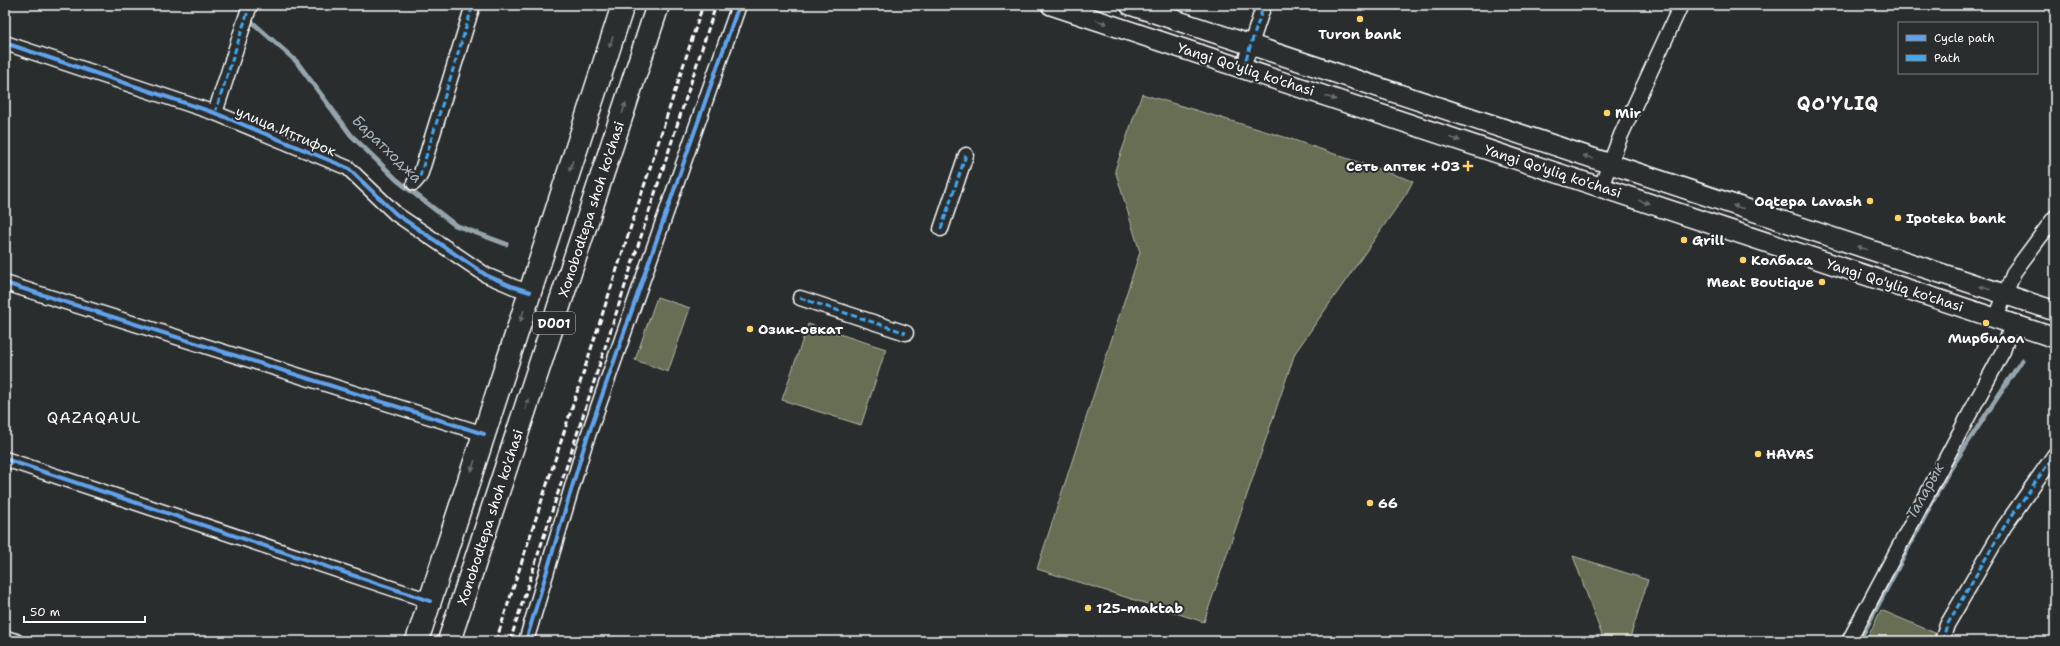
<svg xmlns="http://www.w3.org/2000/svg" width="2060" height="646" font-family="'Shantell Sans',sans-serif">
<style>
.green{fill:#676e53;stroke:#b3b6a9}
.lines{fill:none;stroke-linecap:round;stroke-linejoin:round}
.stream{stroke:#95a5ac;stroke-width:5}
.street-casing{stroke:#fff;stroke-width:17}
.secondary-casing{stroke:#fff;stroke-width:22}
.highway-casing{stroke:#fff;stroke-width:25}
.street{stroke:#2a2d2e;stroke-width:14}
.secondary{stroke:#2a2d2e;stroke-width:19}
.highway{stroke:#2a2d2e;stroke-width:22}
.rail{stroke:#fff;stroke-width:3;stroke-dasharray:6 3;stroke-linecap:butt}
.quiet{stroke:#3fa9f5;stroke-width:3;stroke-dasharray:6 3;stroke-linecap:butt}
.cycleway-casing{stroke:#2a2d2e;stroke-width:6}
.cycleway{stroke:#60a3ed;stroke-width:4}
.oneway{fill:#6a6c6d}
.poi-dot{fill:#ffd166;stroke:#2a2d2e;stroke-width:1.5}
.labels{text-anchor:middle;dominant-baseline:central;stroke-width:4;stroke-linejoin:round;paint-order:stroke}
.shield{fill:#2a2d2e;stroke:#bfc0c0;stroke-width:1}
.shield-label{font-size:13px;font-weight:bold;fill:#fff}
.poi-label{font-size:14px;font-weight:bold;fill:#fff;stroke:#2a2d2e;text-anchor:start}
.street-label{font-size:14px;fill:#fff;stroke:#2a2d2e}
.water-label{font-size:15px;font-style:italic;fill:#a7b4ba;stroke:#2a2d2e}
.quarter-label{font-size:16px;letter-spacing:1px;fill:#fff;stroke:#2a2d2e}
.district-label{font-size:18px;font-weight:bold;letter-spacing:1px;fill:#fff;stroke:#2a2d2e}
</style>
<rect width="100%" height="100%" fill="#2a2d2e"/>
<filter id="ink" filterUnits="userSpaceOnUse"><feTurbulence type="fractalNoise" baseFrequency=".025" numOctaves="2"/><feDisplacementMap in="SourceGraphic" scale="8" xChannelSelector="R" yChannelSelector="G"/><feConvolveMatrix kernelMatrix="1 2 1 2 8 2 1 2 1" color-interpolation-filters="sRGB"/></filter>
<g filter="url(#ink)">
<!-- green -->
<g class="green">
<polygon points="1142,94 1291,139 1413,181 1406,194 1295,353 1204,622 1037,569 1140,252 1115,170"/>
<polygon points="657,297 690,308 668,372 635,360"/>
<polygon points="808,324 886,349 861,425 782,400"/>
<polygon points="1573,556 1648,580 1629,641 1604,641"/>
<polygon points="1881,610 1935,633 1932,641 1866,641"/>
</g>
<g class="lines">
<!-- stream -->
<g class="stream">
<polyline points="250,17 252,22 296,61 351,135 397,180 455,225 506,244"/>
<polyline points="1859,641 1947,474 2022,360"/>
</g>
<!-- street casing -->
<g class="street-casing">
<g id="street">
<polyline points="5,43 215,113 348,168 396,214 486,275 514,287 530,292"/>
<polyline points="1243,68 1264,5"/>
<polyline points="215,113 250,5"/>
<polyline points="414,183 420,176 473,5"/>
<polyline points="1601,187 1621,135 1681,5"/>
<polyline points="941,229 966,155"/>
<polyline points="5,283 484,434"/>
<polyline points="800,298 906,333"/>
<polyline points="1996,318 2014,272 2055,217"/>
<polyline points="5,459 430,601"/>
<polyline points="5,638 16,641"/>
<polyline points="526,641 584,447 739,5"/>
<polyline points="1849,641 2003,351 2012,324"/>
<polyline points="1942,641 1947,625 2004,527 2055,454"/>
</g>
</g>
<!-- secondary casing -->
<g class="secondary-casing">
<g id="secondary">
<polyline points="1051,5 2055,338"/>
<polyline points="1130,5 2055,311"/>
</g>
</g>
<!-- highway casing -->
<g class="highway-casing">
<g id="highway">
<polyline points="417,641 623,5"/>
<polyline points="449,641 658,5"/>
</g>
</g>
<!-- street -->
<use href="#street" class="street"/>
<!-- secondary -->
<use href="#secondary" class="secondary"/>
<!-- highway -->
<use href="#highway" class="highway"/>
<!-- rail -->
<g class="rail">
<polyline points="496,641 703,5"/>
<polyline points="510,641 716,5"/>
</g>
<!-- quiet -->
<g class="quiet">
<polyline points="1243,68 1264,5"/>
<polyline points="215,113 250,5"/>
<polyline points="414,183 420,176 473,5"/>
<polyline points="941,229 966,155"/>
<polyline points="800,298 906,333"/>
<polyline points="5,638 16,641"/>
<polyline points="1942,641 1947,625 2004,527 2055,454"/>
</g>
<!-- cycleway casing -->
<g class="cycleway-casing">
<g id="cycleway">
<polyline points="5,43 215,113 348,168 396,214 486,275 514,287 530,292"/>
<polyline points="5,283 484,434"/>
<polyline points="5,459 430,601"/>
<polyline points="526,641 584,447 739,5"/>
</g>
</g>
<!-- cycleway -->
<use href="#cycleway" class="cycleway"/>
</g>
<!-- one-way arrows -->
<defs><path id="oneway-solid" d="M-6-.8H1V-3.2L6.5 0L1 3.2V.8H-6Z"/></defs>
<g class="oneway">
<use href="#oneway-solid" transform="translate(1102 22) rotate(18)"/>
<use href="#oneway-solid" transform="translate(611 42) rotate(108)"/>
<use href="#oneway-solid" transform="translate(1331 98) rotate(18)"/>
<use href="#oneway-solid" transform="translate(624 108) rotate(-72)"/>
<use href="#oneway-solid" transform="translate(1455 139) rotate(18)"/>
<use href="#oneway-solid" transform="translate(1588 157) rotate(-162)"/>
<use href="#oneway-solid" transform="translate(571 166) rotate(108)"/>
<use href="#oneway-solid" transform="translate(1644 202) rotate(18)"/>
<use href="#oneway-solid" transform="translate(1738 207) rotate(-162)"/>
<use href="#oneway-solid" transform="translate(1862 248) rotate(-162)"/>
<use href="#oneway-solid" transform="translate(1985 288) rotate(-162)"/>
<use href="#oneway-solid" transform="translate(522 316) rotate(108)"/>
<use href="#oneway-solid" transform="translate(527 404) rotate(-72)"/>
<use href="#oneway-solid" transform="translate(473 466) rotate(108)"/>
</g>
</g>
<!-- markers -->
<g class="poi-dot">
<circle cx="1360" cy="19" r="4"/>
<circle cx="1607" cy="113" r="4"/>
<path d="M1466 160h4v4h4v4h-4v4h-4v-4h-4v-4h4z"/>
<circle cx="1870" cy="201" r="4"/>
<circle cx="1898" cy="218" r="4"/>
<circle cx="1684" cy="240" r="4"/>
<circle cx="1743" cy="260" r="4"/>
<circle cx="1822" cy="282" r="4"/>
<circle cx="1986" cy="323" r="4"/>
<circle cx="750" cy="329" r="4"/>
<circle cx="1758" cy="454" r="4"/>
<circle cx="1370" cy="503" r="4"/>
<circle cx="1088" cy="608" r="4"/>
</g>
<g class="labels">
<!-- shield labels -->
<rect class="shield" x="533" y="312" width="42" height="22" rx="3"/>
<g class="shield-label">
<text x="554" y="323">D001</text>
</g>
<!-- poi labels -->
<g class="poi-label">
<text x="1360" y="34" text-anchor="middle">Turon bank</text>
<text x="1615" y="113">Mir</text>
<text x="1460" y="166" text-anchor="end">Сеть аптек +03</text>
<text x="1862" y="201" text-anchor="end">Oqtepa Lavash</text>
<text x="1906" y="218">Ipoteka bank</text>
<text x="1692" y="240">Grill</text>
<text x="1751" y="260">Колбаса</text>
<text x="1814" y="282" text-anchor="end">Meat Boutique</text>
<text x="758" y="329">Озик-овкат</text>
<text x="1986" y="338" text-anchor="middle">Мирбилол</text>
<text x="1766" y="454">HAVAS</text>
<text x="1378" y="503">66</text>
<text x="1096" y="608">125-maktab</text>
</g>
<!-- street labels -->
<g class="street-label">
<text transform="translate(1246 69) rotate(18)">Yangi Qo'yliq ko'chasi</text>
<text transform="translate(286 131) rotate(23)">улица Иттифок</text>
<text transform="translate(1553 171) rotate(18)">Yangi Qo'yliq ko'chasi</text>
<text transform="translate(591 209) rotate(-72)">Xonobodtepa shoh ko'chasi</text>
<text transform="translate(1895 285) rotate(18)">Yangi Qo'yliq ko'chasi</text>
<text transform="translate(490 517) rotate(-72)">Xonobodtepa shoh ko'chasi</text>
</g>
<!-- water labels -->
<g class="water-label">
<text transform="translate(387 149) rotate(44)">Баратходжа</text>
<text transform="translate(1925 491) rotate(-61)">Таларык</text>
</g>
<!-- quarter labels -->
<g class="quarter-label">
<text x="94" y="417">QAZAQAUL</text>
</g>
<!-- district labels -->
<g class="district-label">
<text x="1838" y="104">QO'YLIQ</text>
</g>
</g>
<!-- margin -->
<rect width="2060" height="646" fill="none" stroke="#2a2d2e" stroke-width="20"/>
<rect x="10" y="10" width="2040" height="626" fill="none" stroke="#fff" stroke-width="1.5" filter="url(#ink)"/>
<!-- legend -->
<rect x="1898" y="22" width="140" height="52" fill="#2a2d2e" stroke="#7f8182"/>
<rect x="1906" y="35" width="20" height="6" fill="#60a3ed" stroke="#7f8182"/>
<text x="1934" y="42" font-size="12" fill="#ffffff">Cycle path</text>
<rect x="1906" y="55" width="20" height="6" fill="#3fa9f5" stroke="#7f8182"/>
<text x="1934" y="62" font-size="12" fill="#ffffff">Path</text>
<!-- scale -->
<path d="M24 616v6h121v-6" fill="none" stroke="#ffffff" stroke-width="2"/>
<text x="30" y="616" font-size="12" fill="#ffffff" stroke="#2a2d2e" stroke-width="3" paint-order="stroke">50 m</text>
</svg>
